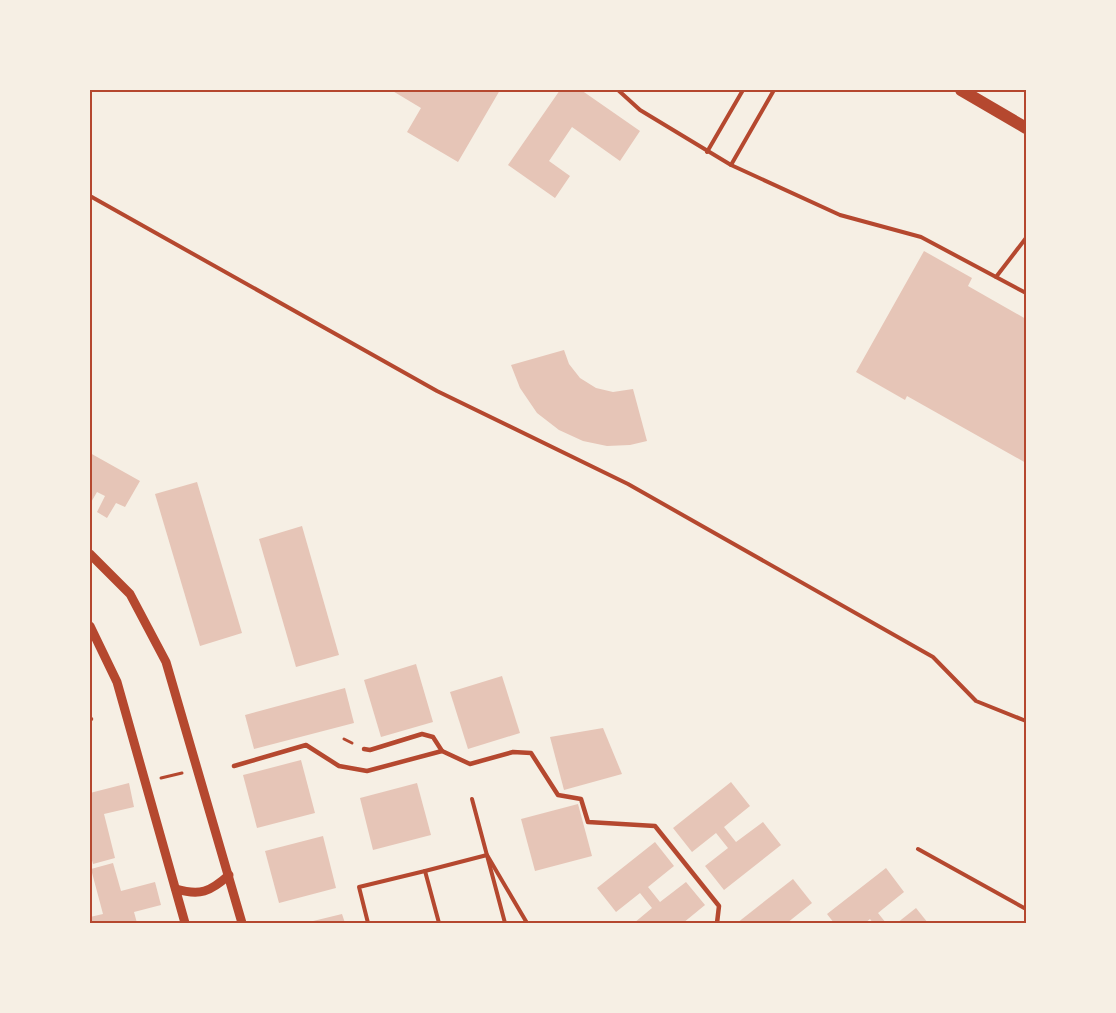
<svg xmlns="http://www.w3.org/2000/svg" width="1116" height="1013" font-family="'Titillium Web',sans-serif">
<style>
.building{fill:#e6c5b7}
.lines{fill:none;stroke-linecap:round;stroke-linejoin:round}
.path{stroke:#b5482f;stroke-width:3}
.service{stroke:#b5482f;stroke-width:4}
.pedestrian{stroke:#b5482f;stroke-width:4.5}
.tertiary{stroke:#b5482f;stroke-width:9}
.primary{stroke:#b5482f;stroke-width:12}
.neatline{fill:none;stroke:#b5482f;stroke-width:2}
</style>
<rect width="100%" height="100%" fill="#f6efe4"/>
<!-- building -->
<g class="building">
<polygon points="391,90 500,90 458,162 407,132 421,108"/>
<polygon points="560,90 581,90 640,131 620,161 572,127 549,161 570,176 555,198 508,165"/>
<polygon points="924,251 972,278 968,286 1026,319 1026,463 907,396 905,400 856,372"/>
<polygon points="564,350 569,364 580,378 596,388 613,392 633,389 647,441 630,445 607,446 583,441 559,430 537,413 520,388 511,365"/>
<polygon points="90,453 140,481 125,507 116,503 107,518 97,512 105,496 97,492 90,504"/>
<polygon points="197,482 242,633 200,646 155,494"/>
<polygon points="302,526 339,655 296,667 259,539"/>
<polygon points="416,664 433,722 381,737 364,680"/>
<polygon points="502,676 520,733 468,749 450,692"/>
<polygon points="345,688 354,723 254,749 245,715"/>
<polygon points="603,728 622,774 564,790 550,737"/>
<polygon points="301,760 315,813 257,828 243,775"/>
<polygon points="731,782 750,806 724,827 736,842 763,822 781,845 724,890 705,866 728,848 716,833 692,852 673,828"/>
<polygon points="129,783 134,807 104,814 115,858 93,864 90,853 90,793"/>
<polygon points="417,783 431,835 373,850 360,798"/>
<polygon points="578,804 592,856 535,871 521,819"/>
<polygon points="323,836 336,888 279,903 265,851"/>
<polygon points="655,842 674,866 648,887 660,902 686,882 705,905 683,923 634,923 652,908 640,893 616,912 597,888"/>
<polygon points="113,863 121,891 155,882 161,905 134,912 137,923 90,923 90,917 103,914 91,869"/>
<polygon points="886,868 904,892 878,913 886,923 873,923 870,919 865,923 834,923 827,914"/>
<polygon points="793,879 812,903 787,923 737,923"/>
<polygon points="916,908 928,923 897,923"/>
<polygon points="342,914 345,923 309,923 309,922"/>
</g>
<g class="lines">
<!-- path -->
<g class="path">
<polyline points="344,739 352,743"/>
<polyline points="161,778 182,773"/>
</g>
<!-- service -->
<g class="service">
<polyline points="618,90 640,110 731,165 840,215 921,237 1026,293"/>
<polyline points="707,152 743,90"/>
<polyline points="731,165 774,90"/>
<polyline points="90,196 437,391 628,484 933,657 976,701 1026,721"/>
<polyline points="996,277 1026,238"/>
<polyline points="472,799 505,923"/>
<polyline points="918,849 1026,909"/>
<polyline points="425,871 487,855 527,923"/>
<polyline points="368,923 359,887 425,871 439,923"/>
</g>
<!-- pedestrian -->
<g class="pedestrian">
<polyline points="90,720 91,719"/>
<polyline points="364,749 370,750 422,734 433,737 442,751"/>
<polyline points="234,766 306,745 339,766 367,771 442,751 470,764 513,752 531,753 558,795 581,799 588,822 655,826 719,906 717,923"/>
</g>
<!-- tertiary -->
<g class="tertiary">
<polyline points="90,554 130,594 166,662 242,923"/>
<polyline points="90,626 117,682 185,923"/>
<path d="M 176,889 C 200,896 210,892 229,875"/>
</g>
<!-- primary -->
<polyline class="primary" points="961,90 1026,128"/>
</g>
<!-- border -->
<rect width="1116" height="1013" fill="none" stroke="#f6efe4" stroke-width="182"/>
<rect x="91" y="91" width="934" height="831" class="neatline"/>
</svg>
